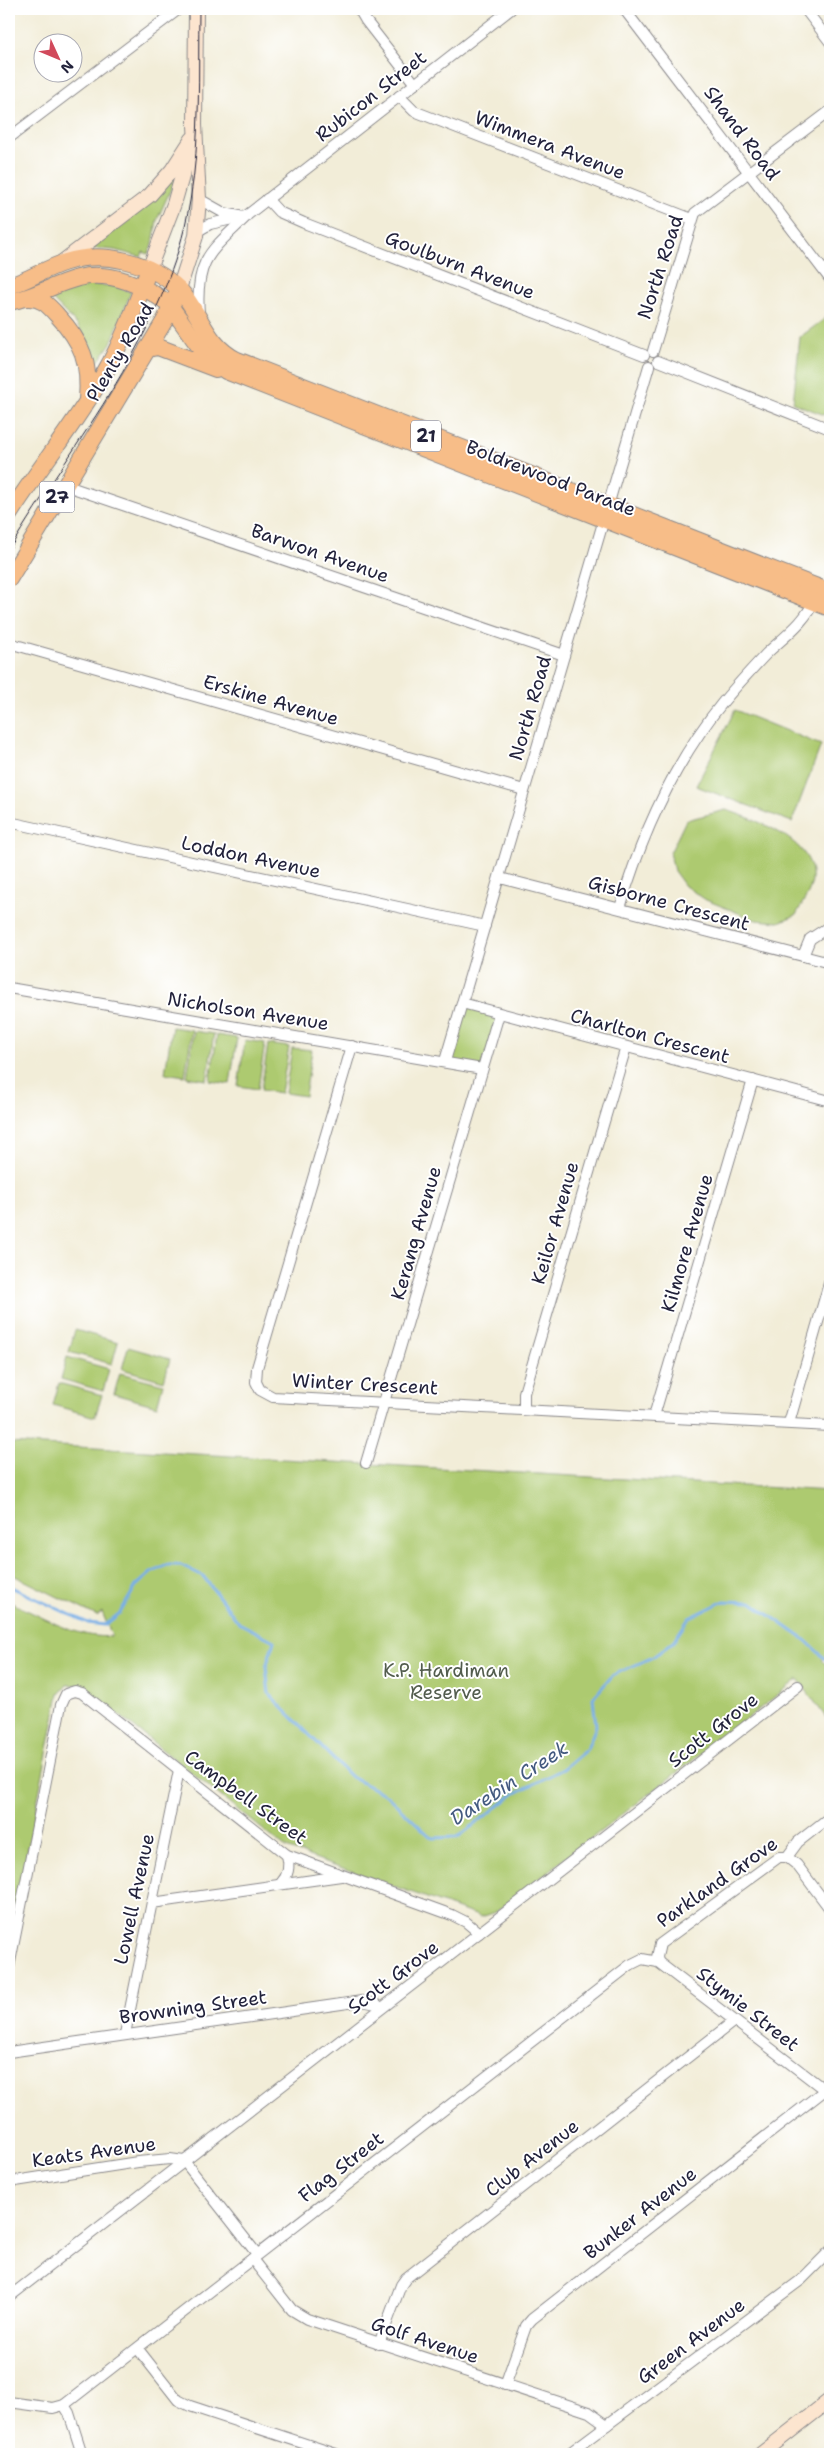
<svg xmlns="http://www.w3.org/2000/svg" width="839" height="2463" font-family="'Shantell Sans',sans-serif">
<style>
.green{fill:#adca70;stroke:#687656}
.lines{fill:none;stroke-linecap:round;stroke-linejoin:round}
.stream{stroke:#78afe7;stroke-width:3}
.minor-casing{stroke:#8a888a;stroke-width:12}
.secondary-casing{stroke:#8a888a;stroke-width:16}
.primary-casing{stroke:#8a888a;stroke-width:18}
.trunk-casing{stroke:#8a888a;stroke-width:18}
.minor{stroke:#fff;stroke-width:10}
.secondary{stroke:#fce5cf;stroke-width:14}
.primary{stroke:#f7bd88;stroke-width:16}
.trunk{stroke:#f7bd88;stroke-width:16}
.tram{stroke:#22223b;stroke-width:1}
.labels{text-anchor:middle;dominant-baseline:central;stroke-width:4;stroke-linejoin:round;paint-order:stroke}
.shield{fill:#fff;stroke:#646476;stroke-width:1}
.shield-label{font-size:18px;font-weight:bold;fill:#22223b}
.street-label{font-size:19px;fill:#22223b;stroke:#fff}
.park-label{font-size:19px;fill:#535d4e;stroke:#fff}
.water-label{font-size:20px;font-style:italic;fill:#445a80;stroke:#fff}
</style>
<rect width="100%" height="100%" fill="#fff"/>
<filter id="ink" filterUnits="userSpaceOnUse"><feTurbulence type="fractalNoise" baseFrequency=".02" numOctaves="2"/><feDisplacementMap in="SourceGraphic" scale="10" xChannelSelector="R" yChannelSelector="G"/><feConvolveMatrix kernelMatrix="1 2 1 2 8 2 1 2 1" color-interpolation-filters="sRGB"/></filter>
<filter id="wash" filterUnits="userSpaceOnUse"><feTurbulence type="fractalNoise" baseFrequency=".0096" numOctaves="4" result="noise"/><feDisplacementMap in="SourceGraphic" scale="20" xChannelSelector="R" yChannelSelector="G"/><feGaussianBlur stdDeviation="1.12" result="paint"/><feColorMatrix in="noise" values="0 0 0 0 0 0 0 0 0 0 0 0 0 0 0 0 0 1.4 0 .05"/><feComposite in="paint" operator="in"/></filter>
<g filter="url(#wash)">
<rect width="100%" height="100%" fill="#f2edd8"/>
<!-- green -->
<g class="green">
<polygon points="174,175 176,178 157,220 153,244 148,254 143,252 141,257 114,250 91,248"/>
<polygon points="80,284 115,286 131,292 111,343 91,372 90,346 77,325 48,295"/>
<polygon points="830,315 830,417 793,403 800,337"/>
<polygon points="735,710 821,745 792,822 696,786"/>
<path d="M 726,810 C 757,820 816,841 812,880 C 811,891 801,905 796,915 L 779,922 L 756,920 L 706,900 L 685,886 L 674,871 L 670,853 L 686,820 Z"/>
<polygon points="462,1004 499,1014 482,1069 445,1061"/>
<polygon points="172,1027 192,1030 185,1076 165,1073"/>
<polygon points="194,1031 214,1034 207,1080 187,1077"/>
<polygon points="217,1035 237,1038 230,1084 210,1081"/>
<polygon points="245,1040 265,1043 258,1089 238,1086"/>
<polygon points="268,1044 289,1047 281,1093 261,1090"/>
<polygon points="292,1048 312,1050 305,1096 285,1093"/>
<polygon points="75,1330 118,1342 112,1364 69,1352"/>
<polygon points="128,1347 170,1359 164,1381 122,1369"/>
<polygon points="67,1357 109,1369 103,1391 61,1379"/>
<polygon points="120,1373 163,1384 157,1406 114,1394"/>
<polygon points="59,1383 102,1395 95,1417 53,1405"/>
<path d="M 9,1443 L 830,1491 L 830,1654 L 822,1660 L 830,1668 L 830,1723 L 798,1679 L 496,1912 L 481,1917 L 286,1848 L 86,1689 L 77,1685 L 67,1685 L 59,1694 L 9,1942 L 9,1602 C 38,1614 80,1641 112,1636 L 102,1612 L 97,1616 L 9,1573 Z"/>
</g>
<g class="lines">
<!-- stream -->
<polyline class="stream" points="9,1586 88,1623 105,1625 120,1613 136,1586 151,1573 167,1565 181,1565 203,1576 239,1623 274,1641 266,1667 269,1694 351,1777 386,1795 432,1838 458,1837 514,1794 563,1769 587,1749 596,1726 593,1698 613,1675 653,1657 673,1642 689,1618 724,1601 751,1602 805,1640 830,1663"/>
</g>
</g>
<g filter="url(#ink)">
<g class="lines">
<!-- minor casing -->
<g class="minor-casing">
<g id="minor">
<polyline points="359,9 366,21 415,84"/>
<polyline points="624,9 830,279"/>
<polyline points="805,9 830,42"/>
<polyline points="399,96 414,111 692,219"/>
<polyline points="9,138 179,9"/>
<polyline points="199,199 224,213 239,216"/>
<polyline points="267,199 279,212 304,223 644,355"/>
<polyline points="196,232 210,224 246,216 511,9"/>
<path d="M 199,313 C 195,259 211,251 246,217"/>
<polyline points="653,351 695,213 830,111"/>
<polyline points="658,361 830,429"/>
<polyline points="64,485 564,655"/>
<polyline points="9,643 524,790"/>
<polyline points="9,822 485,926"/>
<polyline points="500,878 830,963"/>
<path d="M 620,908 C 642,834 674,762 723,702 C 737,685 751,670 766,654 C 784,637 807,621 815,598"/>
<polyline points="803,956 810,939 830,926"/>
<polyline points="9,988 482,1069"/>
<polyline points="462,1003 830,1101"/>
<polyline points="352,1046 257,1368 256,1382 260,1390 273,1397 830,1426"/>
<polyline points="445,1061 649,366"/>
<polyline points="524,1409 524,1393 626,1047"/>
<polyline points="654,1416 753,1080"/>
<polyline points="789,1423 830,1280"/>
<polyline points="366,1463 499,1014"/>
<polyline points="787,1857 797,1865 830,1909"/>
<polyline points="787,1857 798,1842 830,1817"/>
<path d="M 281,1883 C 289,1875 290,1866 287,1855"/>
<polyline points="152,1903 341,1876"/>
<polyline points="658,1962 657,1957 660,1944 779,1857 787,1857"/>
<polyline points="9,1967 61,1705 66,1694 75,1691 82,1693 287,1855 452,1915 466,1922 479,1933"/>
<polyline points="125,2034 179,1770"/>
<polyline points="9,2052 362,2001 376,2004 381,2008"/>
<polyline points="9,2182 138,2162 170,2159 184,2161 257,2254"/>
<polyline points="252,2259 292,2310 307,2319 589,2412 607,2425"/>
<polyline points="9,2297 798,1686"/>
<polyline points="379,2344 401,2285 406,2278 734,2021"/>
<polyline points="138,2349 178,2400 190,2406 336,2454"/>
<polyline points="505,2385 526,2326 532,2319 825,2090"/>
<polyline points="9,2402 53,2408 64,2405 630,1965 642,1959 658,1962 830,2094"/>
<polyline points="64,2405 69,2413 82,2454"/>
<polyline points="568,2454 801,2280 830,2251"/>
</g>
</g>
<!-- secondary casing -->
<g class="secondary-casing">
<g id="secondary">
<polyline points="62,262 150,195 172,170 192,139"/>
<polyline points="149,269 174,204 189,152"/>
<polyline points="179,289 196,236 199,199 195,125 196,9"/>
<polyline points="761,2454 830,2400"/>
</g>
</g>
<!-- primary casing -->
<g class="primary-casing">
<g id="primary">
<path d="M 179,289 C 201,313 206,345 237,360 L 830,592"/>
<polyline points="171,307 206,356 226,371 830,608"/>
<polyline points="147,349 158,347 216,369"/>
</g>
</g>
<!-- trunk casing -->
<g class="trunk-casing">
<g id="trunk">
<path d="M 9,286 C 29,280 46,268 66,262 C 104,250 150,262 179,289 L 165,320 L 9,579"/>
<path d="M 27,298 C 41,297 48,305 57,315 C 83,343 90,362 87,401"/>
<path d="M 9,302 C 33,298 54,284 78,278 C 109,270 149,286 171,307"/>
<path d="M 9,515 C 40,466 77,422 105,372 C 124,339 136,304 149,269"/>
</g>
</g>
<!-- minor -->
<use href="#minor" class="minor"/>
<!-- secondary -->
<use href="#secondary" class="secondary"/>
<!-- primary -->
<use href="#primary" class="primary"/>
<!-- trunk -->
<use href="#trunk" class="trunk"/>
<!-- tram -->
<path class="tram" d="M 9,550 C 75,439 168,333 190,201 C 201,138 198,73 199,9"/>
</g>
</g>
<g class="labels">
<!-- shield labels -->
<g class="shield">
<rect x="411" y="420.5" width="30" height="31" rx="4"/>
<rect x="39.5" y="481.5" width="35" height="31" rx="4"/>
</g>
<g class="shield-label">
<text x="426" y="436">21</text>
<text x="57" y="497">27</text>
</g>
<!-- street labels -->
<g class="street-label">
<text transform="translate(371 96) rotate(-38)">Rubicon Street</text>
<text transform="translate(742 133) rotate(53)">Shand Road</text>
<text transform="translate(550 145) rotate(21)">Wimmera Avenue</text>
<text transform="translate(460 265) rotate(21)">Goulburn Avenue</text>
<text transform="translate(660 267) rotate(-72)">North Road</text>
<text transform="translate(120 352) rotate(-59)">Plenty Road</text>
<text transform="translate(551 478) rotate(21)">Boldrewood Parade</text>
<text transform="translate(320 553) rotate(19)">Barwon Avenue</text>
<text transform="translate(271 700) rotate(16)">Erskine Avenue</text>
<text transform="translate(530 708) rotate(-74)">North Road</text>
<text transform="translate(251 857) rotate(12)">Loddon Avenue</text>
<text transform="translate(669 903) rotate(15)">Gisborne Crescent</text>
<text transform="translate(248 1011) rotate(9)">Nicholson Avenue</text>
<text transform="translate(650 1036) rotate(15)">Charlton Crescent</text>
<text transform="translate(555 1223) rotate(-74)">Keilor Avenue</text>
<text transform="translate(416 1233) rotate(-74)">Kerang Avenue</text>
<text transform="translate(687 1243) rotate(-74)">Kilmore Avenue</text>
<text transform="translate(365 1384) rotate(3)">Winter Crescent</text>
<text transform="translate(713 1730) rotate(-38)">Scott Grove</text>
<text transform="translate(246 1797) rotate(36)">Campbell Street</text>
<text transform="translate(717 1882) rotate(-35)">Parkland Grove</text>
<text transform="translate(134 1899) rotate(-78)">Lowell Avenue</text>
<text transform="translate(393 1977) rotate(-37)">Scott Grove</text>
<text transform="translate(193 2007) rotate(-8)">Browning Street</text>
<text transform="translate(748 2009) rotate(38)">Stymie Street</text>
<text transform="translate(94 2152) rotate(-8)">Keats Avenue</text>
<text transform="translate(532 2158) rotate(-38)">Club Avenue</text>
<text transform="translate(341 2167) rotate(-38)">Flag Street</text>
<text transform="translate(640 2213) rotate(-38)">Bunker Avenue</text>
<text transform="translate(425 2340) rotate(18)">Golf Avenue</text>
<text transform="translate(691 2341) rotate(-37)">Green Avenue</text>
</g>
<!-- park labels -->
<g class="park-label">
<text x="446" y="1670">K.P. Hardiman<tspan x="446" dy="22">Reserve</tspan></text>
</g>
<!-- water labels -->
<g class="water-label">
<text transform="translate(509 1783) rotate(-33)">Darebin Creek</text>
</g>
</g>
<!-- margin -->
<rect width="839" height="2463" fill="none" stroke="#fff" stroke-width="30"/>
<!-- north arrow -->
<g transform="translate(58 58) rotate(134)"><circle r="24" fill="#ffffff" stroke="#a7a7b1"/>
<path d="M0-4L9 19L0 12L-9 19Z" fill="#d1495b"/>
<text y="-8" font-size="14" font-weight="bold" text-anchor="middle" fill="#22223b">N</text>
</g>
</svg>
